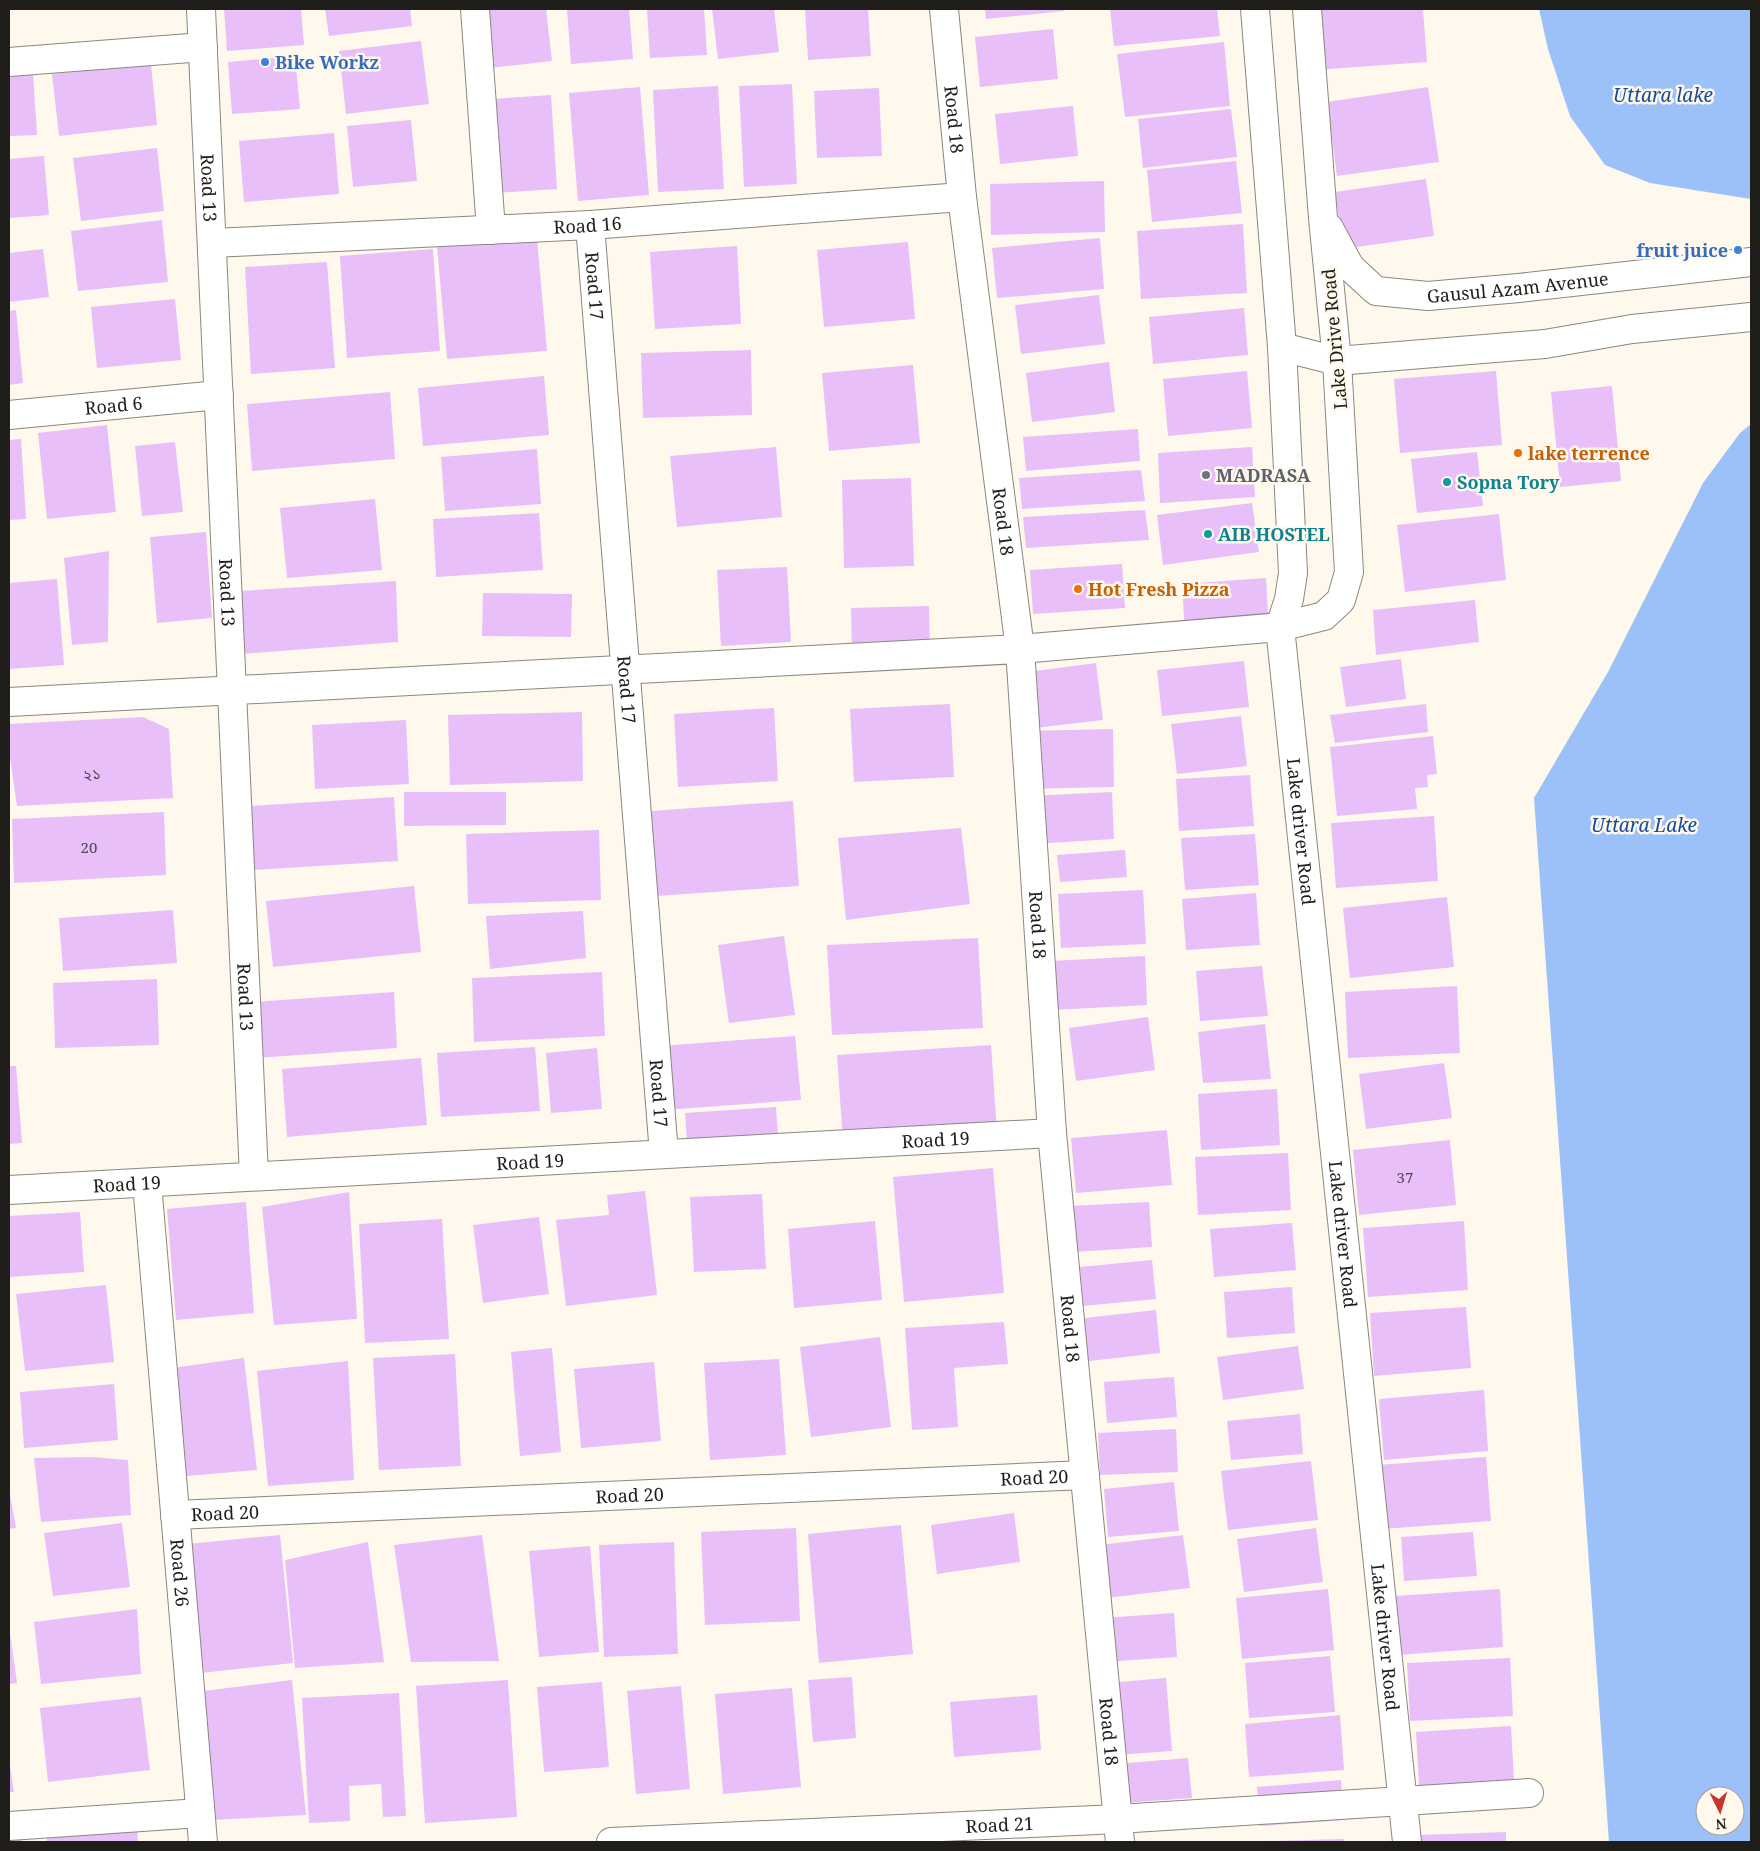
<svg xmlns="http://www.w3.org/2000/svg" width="1760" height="1851" font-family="'Noto Serif','Noto Sans Bengali',serif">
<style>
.water{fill:#9cc1f9;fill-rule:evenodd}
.building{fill:#e9bff9}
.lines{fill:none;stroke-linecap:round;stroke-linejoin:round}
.street-casing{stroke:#8c877d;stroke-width:30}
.secondary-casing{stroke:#8c877d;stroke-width:30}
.street{stroke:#fff;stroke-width:28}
.secondary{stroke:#fff;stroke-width:28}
.shop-dot{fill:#3f7fe0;stroke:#fef8ed;stroke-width:2}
.food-dot{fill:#e8710a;stroke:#fef8ed;stroke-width:2}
.worship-dot{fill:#6b7280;stroke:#fef8ed;stroke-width:2}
.culture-dot{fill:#0f9aa8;stroke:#fef8ed;stroke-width:2}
.labels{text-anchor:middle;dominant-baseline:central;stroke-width:5;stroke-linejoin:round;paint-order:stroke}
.number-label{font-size:15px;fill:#524652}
.shop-label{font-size:18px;font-weight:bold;fill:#366cbe;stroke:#fef8ed;text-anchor:start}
.street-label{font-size:18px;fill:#201e1a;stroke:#fef8ed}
.food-label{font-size:18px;font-weight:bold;fill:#c56008;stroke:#fef8ed;text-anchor:start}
.worship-label{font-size:18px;font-weight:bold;fill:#5b616d;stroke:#fef8ed;text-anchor:start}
.culture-label{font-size:18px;font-weight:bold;fill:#0d838f;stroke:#fef8ed;text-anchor:start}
.water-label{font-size:19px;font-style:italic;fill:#164b9b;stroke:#fef8ed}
</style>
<rect width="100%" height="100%" fill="#fef8ed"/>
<!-- water -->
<g class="water">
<polygon points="1539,9 1751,9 1751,199 1650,183 1605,165 1570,116 1548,49"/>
<path d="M 1751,424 L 1751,1842 L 1609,1842 L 1534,798 L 1608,672 L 1703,483 L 1740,433 ZM 1705,1796 L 1735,1796 L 1735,1826 L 1705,1826 Z"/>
</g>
<!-- building -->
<g class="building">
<polygon points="224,9 301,9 304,45 227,51"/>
<polygon points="325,9 410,9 412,26 329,36"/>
<polygon points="483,9 546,9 552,61 489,68"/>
<polygon points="567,9 629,9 633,59 571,64"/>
<polygon points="647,9 704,9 707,55 650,58"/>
<polygon points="712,9 774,9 779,52 718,59"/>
<polygon points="805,9 868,9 871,56 808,60"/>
<polygon points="985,9 1064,9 1064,11 986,19"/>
<polygon points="1110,9 1217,9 1220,36 1114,46"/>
<polygon points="1309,9 1423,9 1427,62 1314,70"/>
<polygon points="1053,29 1058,79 980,87 975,37"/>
<polygon points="421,41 429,104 346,114 339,51"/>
<polygon points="1224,42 1230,106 1125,117 1117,54"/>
<polygon points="295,56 300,109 232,114 228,62"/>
<polygon points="151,64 157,125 59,136 52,74"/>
<polygon points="33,73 37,135 9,136 9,75"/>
<polygon points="792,84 797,184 744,187 739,86"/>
<polygon points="718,86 724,189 658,192 653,90"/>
<polygon points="640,87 649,195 578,201 569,93"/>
<polygon points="1428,87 1439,162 1337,176 1327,102"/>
<polygon points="879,88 882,156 817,158 814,91"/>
<polygon points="551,95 557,189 481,194 475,100"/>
<polygon points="1073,106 1078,156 1000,164 995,114"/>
<polygon points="1231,109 1237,157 1143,168 1138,119"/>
<polygon points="411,120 417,181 353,187 347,126"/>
<polygon points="334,133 339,194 244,202 239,141"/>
<polygon points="157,148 164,211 81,221 73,158"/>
<polygon points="44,156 49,215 9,218 9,159"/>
<polygon points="1236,161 1242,213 1152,222 1147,170"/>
<polygon points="1426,179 1434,236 1343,249 1335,192"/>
<polygon points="1104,181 1105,232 991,235 990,184"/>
<polygon points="162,220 168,282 78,291 71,231"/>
<polygon points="1243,224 1247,293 1141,299 1137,231"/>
<polygon points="1100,238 1104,289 997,298 992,248"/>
<polygon points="537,239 547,351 447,359 437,247"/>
<polygon points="908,242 915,319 824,327 817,250"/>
<polygon points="737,246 741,324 655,329 650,252"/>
<polygon points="43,249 49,297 9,302 9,253"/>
<polygon points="433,249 440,351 347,358 340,256"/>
<polygon points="327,262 335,368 251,374 245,267"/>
<polygon points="1099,295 1105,344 1021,354 1015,305"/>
<polygon points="175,299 181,360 97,368 91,307"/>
<polygon points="1244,308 1248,355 1153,364 1149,317"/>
<polygon points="16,310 23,383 9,385 9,311"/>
<polygon points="751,350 752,415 643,418 641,353"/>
<polygon points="1109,362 1115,412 1032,422 1026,373"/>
<polygon points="913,365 920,443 829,451 822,373"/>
<polygon points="1247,371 1252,428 1168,436 1163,379"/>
<polygon points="1496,371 1502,445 1400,453 1394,379"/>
<polygon points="544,376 549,435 423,446 418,388"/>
<polygon points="1612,386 1621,481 1560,487 1551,392"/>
<polygon points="390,392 395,459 252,471 247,404"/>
<polygon points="107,425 116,512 47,519 38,433"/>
<polygon points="1138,429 1140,461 1026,471 1023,437"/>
<polygon points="21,439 26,519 9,520 9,440"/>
<polygon points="175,442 183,512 142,516 135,446"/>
<polygon points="776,447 782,517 677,527 670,456"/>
<polygon points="1252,447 1255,497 1160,503 1158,453"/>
<polygon points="537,449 541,504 445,511 441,457"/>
<polygon points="1477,452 1483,506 1417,513 1411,459"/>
<polygon points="1141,470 1145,501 1022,509 1019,478"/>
<polygon points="911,478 914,566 844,568 842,480"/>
<polygon points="375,499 382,570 287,578 280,508"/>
<polygon points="1252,503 1259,552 1163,565 1157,515"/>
<polygon points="1145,510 1149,540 1026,548 1023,517"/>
<polygon points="539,513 543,570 436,577 433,519"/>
<polygon points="1499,514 1506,580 1405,592 1397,525"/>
<polygon points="206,532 212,618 157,623 150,537"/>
<polygon points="109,551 108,642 72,645 64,558"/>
<polygon points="1122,564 1125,608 1033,614 1030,570"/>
<polygon points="787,567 791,642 721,646 717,570"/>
<polygon points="1266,578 1269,629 1185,634 1182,584"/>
<polygon points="57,579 64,665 9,669 9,583"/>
<polygon points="396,581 398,642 241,654 240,591"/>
<polygon points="483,593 572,594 571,637 482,636"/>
<polygon points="1475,600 1479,642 1376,655 1373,610"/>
<polygon points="929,606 930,651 852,653 851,608"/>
<polygon points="1401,659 1406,699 1346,707 1340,667"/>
<polygon points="1244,661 1249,707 1162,716 1157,670"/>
<polygon points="1096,663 1103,720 1035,728 1027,672"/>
<polygon points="950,704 954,777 854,782 850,709"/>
<polygon points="1426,704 1428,732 1335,743 1330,715"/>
<polygon points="774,708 778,781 678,787 674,714"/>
<polygon points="582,712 583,781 450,785 448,715"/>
<polygon points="1241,716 1247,766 1177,774 1171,724"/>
<polygon points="143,717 169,729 173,798 17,806 9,750 9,724"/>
<polygon points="406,720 409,784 315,789 312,725"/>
<polygon points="1113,729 1114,787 1023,789 1022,731"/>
<polygon points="1433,736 1437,774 1427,775 1428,787 1415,788 1417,809 1337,816 1330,747"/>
<polygon points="1250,775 1254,826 1179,831 1176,779"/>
<polygon points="404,792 506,792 506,825 404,826"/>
<polygon points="1112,792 1114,839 1032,844 1029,796"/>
<polygon points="394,797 398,861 252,870 248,806"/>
<polygon points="793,801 799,886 657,896 651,811"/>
<polygon points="164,812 166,875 14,883 12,819"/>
<polygon points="1434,816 1438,881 1336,888 1331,823"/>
<polygon points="961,828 970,904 846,920 838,838"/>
<polygon points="599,830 601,900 468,904 466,834"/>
<polygon points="1255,834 1259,885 1185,890 1181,838"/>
<polygon points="1125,850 1127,877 1060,882 1057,855"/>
<polygon points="414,886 421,952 273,967 266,901"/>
<polygon points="1143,890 1146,944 1061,948 1058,894"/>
<polygon points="1256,893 1260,945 1186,950 1182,899"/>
<polygon points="1447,897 1454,967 1350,978 1343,908"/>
<polygon points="173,910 177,963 63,971 59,918"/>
<polygon points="583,911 586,958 490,969 486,916"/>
<polygon points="784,936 795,1015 729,1023 718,945"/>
<polygon points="978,938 983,1028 832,1035 827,945"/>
<polygon points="1145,956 1147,1005 1053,1010 1051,961"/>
<polygon points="1262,966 1268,1016 1200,1021 1196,971"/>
<polygon points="602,972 605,1036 474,1042 472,978"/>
<polygon points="157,979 159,1045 55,1048 53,983"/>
<polygon points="1457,986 1460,1053 1348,1058 1345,992"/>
<polygon points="394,992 397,1048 257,1058 254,1002"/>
<polygon points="1148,1017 1155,1070 1076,1081 1069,1028"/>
<polygon points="1265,1024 1271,1079 1203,1083 1198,1032"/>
<polygon points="795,1036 801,1100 665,1110 660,1046"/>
<polygon points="991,1045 997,1132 843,1142 837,1055"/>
<polygon points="535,1047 540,1111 441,1117 437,1053"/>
<polygon points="597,1048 602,1109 551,1113 546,1053"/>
<polygon points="421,1058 427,1125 287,1137 282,1069"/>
<polygon points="1444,1063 1452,1118 1366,1129 1359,1074"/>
<polygon points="9,1066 16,1066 22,1143 9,1144"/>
<polygon points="1277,1089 1280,1145 1201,1150 1198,1094"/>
<polygon points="776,1107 778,1136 687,1142 685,1113"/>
<polygon points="1167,1130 1172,1185 1076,1193 1071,1138"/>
<polygon points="1450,1140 1456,1205 1359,1215 1353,1150"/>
<polygon points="1288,1153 1291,1210 1198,1215 1195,1157"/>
<polygon points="993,1168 1004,1293 904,1302 893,1177"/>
<polygon points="645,1191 657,1295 566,1306 556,1220 609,1215 607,1195"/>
<polygon points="349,1192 357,1319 274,1325 262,1207"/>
<polygon points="762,1194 766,1269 694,1272 690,1197"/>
<polygon points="246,1202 254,1313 176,1320 167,1209"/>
<polygon points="1149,1202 1152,1247 1073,1252 1070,1206"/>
<polygon points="80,1212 84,1272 9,1277 9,1216"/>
<polygon points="539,1217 549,1294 483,1303 473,1225"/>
<polygon points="442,1219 449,1339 365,1343 359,1224"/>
<polygon points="875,1221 882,1300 794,1308 788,1229"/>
<polygon points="1464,1221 1468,1290 1368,1297 1363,1228"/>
<polygon points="1292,1223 1296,1270 1214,1277 1210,1229"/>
<polygon points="1152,1260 1156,1299 1083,1306 1080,1267"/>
<polygon points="106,1285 114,1362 25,1371 16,1294"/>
<polygon points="1292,1287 1295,1333 1227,1338 1224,1292"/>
<polygon points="1466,1307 1471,1368 1374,1376 1370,1313"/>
<polygon points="1156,1310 1160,1353 1081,1362 1076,1319"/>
<polygon points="1004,1322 1008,1364 954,1368 958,1427 912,1430 905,1328"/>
<polygon points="880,1337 891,1427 811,1437 800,1347"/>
<polygon points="1298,1346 1304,1389 1223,1400 1217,1357"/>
<polygon points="552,1348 561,1452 520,1456 511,1352"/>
<polygon points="455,1354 461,1466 379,1470 373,1358"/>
<polygon points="244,1358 257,1470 176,1477 165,1369"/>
<polygon points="779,1359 786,1455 710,1460 704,1363"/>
<polygon points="348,1361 354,1480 268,1486 257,1371"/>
<polygon points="654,1362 661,1441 581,1448 574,1369"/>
<polygon points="1174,1377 1177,1417 1107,1423 1104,1382"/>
<polygon points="114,1384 118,1440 24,1448 20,1392"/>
<polygon points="1484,1390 1488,1451 1384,1460 1379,1399"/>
<polygon points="1300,1414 1303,1454 1231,1460 1227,1421"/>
<polygon points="1176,1429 1178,1472 1100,1475 1098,1433"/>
<polygon points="91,1457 128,1460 131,1515 41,1522 34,1458"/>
<polygon points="1486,1457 1491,1521 1382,1529 1377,1465"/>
<polygon points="1311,1461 1318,1520 1228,1530 1221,1471"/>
<polygon points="1174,1482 1179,1531 1108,1537 1104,1489"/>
<polygon points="9,1489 16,1528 9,1529"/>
<polygon points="1014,1513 1020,1562 937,1574 931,1525"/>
<polygon points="122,1523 130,1587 53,1596 44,1533"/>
<polygon points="901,1525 913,1654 819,1663 808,1534"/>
<polygon points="796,1528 800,1621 705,1625 701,1532"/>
<polygon points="1316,1528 1323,1582 1244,1592 1237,1539"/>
<polygon points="1473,1532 1477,1576 1404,1581 1401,1537"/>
<polygon points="280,1535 293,1663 201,1673 188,1544"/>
<polygon points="482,1535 499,1661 411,1662 394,1545"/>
<polygon points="1183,1535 1190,1588 1106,1598 1100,1545"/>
<polygon points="368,1542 384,1662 295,1668 285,1560"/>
<polygon points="674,1542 678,1654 604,1657 599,1545"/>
<polygon points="590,1546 599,1652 539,1657 529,1551"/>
<polygon points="1328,1589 1334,1650 1242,1659 1236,1598"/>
<polygon points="1500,1589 1503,1647 1398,1655 1395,1596"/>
<polygon points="137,1609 141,1674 41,1684 34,1622"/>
<polygon points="1174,1613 1177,1657 1104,1662 1102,1618"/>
<polygon points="9,1626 17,1683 9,1684"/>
<polygon points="1330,1656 1335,1712 1249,1718 1245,1663"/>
<polygon points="1510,1658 1513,1716 1410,1721 1407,1663"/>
<polygon points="852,1677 856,1738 813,1742 808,1680"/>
<polygon points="1166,1678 1172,1751 1101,1756 1096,1684"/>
<polygon points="292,1680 306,1815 212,1820 195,1692"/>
<polygon points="508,1680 517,1817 425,1823 416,1686"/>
<polygon points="602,1682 609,1767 544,1772 537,1687"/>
<polygon points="681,1686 690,1789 636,1794 627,1691"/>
<polygon points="792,1688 801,1787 723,1794 715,1694"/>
<polygon points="399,1693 406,1816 383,1817 381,1784 349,1786 350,1821 309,1823 302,1698"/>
<polygon points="1037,1695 1041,1750 954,1757 950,1702"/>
<polygon points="141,1697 150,1770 48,1782 40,1708"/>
<polygon points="1340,1715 1344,1770 1249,1777 1245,1724"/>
<polygon points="1511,1726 1515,1797 1420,1802 1416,1732"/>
<polygon points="9,1758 14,1792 9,1792"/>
<polygon points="1188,1758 1192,1798 1107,1804 1104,1765"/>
<polygon points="1341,1780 1344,1820 1260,1826 1257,1787"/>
<polygon points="137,1824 138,1842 47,1842 46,1830"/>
<polygon points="22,1829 22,1842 9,1842 9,1830"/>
<polygon points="1506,1832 1506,1842 1419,1842 1419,1835"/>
<polygon points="1344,1839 1344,1842 1266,1842 1266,1841"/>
</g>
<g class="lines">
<!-- street casing -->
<g class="street-casing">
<g id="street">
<path id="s1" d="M 201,9 L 254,1176"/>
<polyline points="475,9 491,230"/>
<path id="s2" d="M 944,9 L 962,197 L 1020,649 L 1052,1133 L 1120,1842"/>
<polyline points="9,62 203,47"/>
<path id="s3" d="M 590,225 L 664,1154"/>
<path id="s4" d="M 212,243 L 590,225 L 962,197"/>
<path id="s5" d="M 9,415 L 219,395"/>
<path id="s6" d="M 9,702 L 1020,649 L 1280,627 L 1407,1842"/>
<path id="s7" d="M 147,1183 L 203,1842"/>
<path id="s8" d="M 9,1190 L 1052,1133"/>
<path id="s9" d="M 175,1515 L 1085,1475"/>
<polyline points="9,1826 200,1813"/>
<path id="s10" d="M 611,1842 L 1118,1819 L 1529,1793"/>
</g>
</g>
<!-- secondary casing -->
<g class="secondary-casing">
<g id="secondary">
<polyline points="1255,9 1282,347 1293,573 1289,599 1280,627"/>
<path id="s11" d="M 1329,228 L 1350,267 L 1376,291 L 1428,296 L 1519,288 L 1751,262"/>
<polyline points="1282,347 1337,361 1545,344 1632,329 1751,317"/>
<polyline points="1280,627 1324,616 1341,600 1349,572 1337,361 1323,218 1307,9"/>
</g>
</g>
<!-- street -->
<use href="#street" class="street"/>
<!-- secondary -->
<use href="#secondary" class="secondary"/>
</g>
<!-- markers -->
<g class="shop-dot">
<circle cx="265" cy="62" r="5"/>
<circle cx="1738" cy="250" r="5"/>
</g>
<g class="food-dot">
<circle cx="1518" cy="453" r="5"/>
<circle cx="1078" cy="589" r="5"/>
</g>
<circle class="worship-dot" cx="1206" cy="475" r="5"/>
<g class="culture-dot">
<circle cx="1447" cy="482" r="5"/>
<circle cx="1208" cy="534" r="5"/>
</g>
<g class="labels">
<!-- number labels -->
<g class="number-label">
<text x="92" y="774">২১</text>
<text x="89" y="847">20</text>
<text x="1405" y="1177">37</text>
</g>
<!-- shop labels -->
<g class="shop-label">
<text x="275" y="62">Bike Workz</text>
<text x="1728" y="250" text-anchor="end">fruit juice</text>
</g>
<!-- street labels -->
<g class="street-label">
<text stroke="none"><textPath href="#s2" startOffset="111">Road 18</textPath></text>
<text stroke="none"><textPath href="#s1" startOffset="179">Road 13</textPath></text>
<text stroke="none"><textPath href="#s4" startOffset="376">Road 16</textPath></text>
<text stroke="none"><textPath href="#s3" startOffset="61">Road 17</textPath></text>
<text stroke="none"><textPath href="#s11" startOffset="222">Gausul Azam Avenue</textPath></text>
<text transform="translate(1334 339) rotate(-95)">Lake Drive Road</text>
<text stroke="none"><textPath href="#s5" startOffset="105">Road 6</textPath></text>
<text stroke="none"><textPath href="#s2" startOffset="516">Road 18</textPath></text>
<text stroke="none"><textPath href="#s1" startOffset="584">Road 13</textPath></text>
<text stroke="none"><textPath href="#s3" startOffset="466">Road 17</textPath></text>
<text stroke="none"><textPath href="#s6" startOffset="1479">Lake driver Road</textPath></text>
<text stroke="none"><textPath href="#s2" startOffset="921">Road 18</textPath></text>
<text stroke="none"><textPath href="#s1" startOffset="989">Road 13</textPath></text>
<text stroke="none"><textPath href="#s3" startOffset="871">Road 17</textPath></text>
<text stroke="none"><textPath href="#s8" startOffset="928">Road 19</textPath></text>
<text stroke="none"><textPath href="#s8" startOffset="522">Road 19</textPath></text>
<text stroke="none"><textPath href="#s8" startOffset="118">Road 19</textPath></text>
<text stroke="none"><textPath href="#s6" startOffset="1884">Lake driver Road</textPath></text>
<text stroke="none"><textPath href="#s2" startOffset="1326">Road 18</textPath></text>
<text stroke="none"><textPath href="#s9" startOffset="860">Road 20</textPath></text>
<text stroke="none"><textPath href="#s9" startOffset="455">Road 20</textPath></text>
<text stroke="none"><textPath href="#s9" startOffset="50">Road 20</textPath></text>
<text stroke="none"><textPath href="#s7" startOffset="391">Road 26</textPath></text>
<text stroke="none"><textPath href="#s6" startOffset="2289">Lake driver Road</textPath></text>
<text stroke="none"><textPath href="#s2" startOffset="1731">Road 18</textPath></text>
<text stroke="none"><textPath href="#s10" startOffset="389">Road 21</textPath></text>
</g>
<!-- food labels -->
<g class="food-label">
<text x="1528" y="453">lake terrence</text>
<text x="1088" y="589">Hot Fresh Pizza</text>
</g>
<!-- worship labels -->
<g class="worship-label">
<text x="1216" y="475">MADRASA</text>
</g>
<!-- culture labels -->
<g class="culture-label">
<text x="1457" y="482">Sopna Tory</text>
<text x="1218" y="534">AIB HOSTEL</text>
</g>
<!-- water labels -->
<g class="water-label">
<text x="1663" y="95">Uttara lake</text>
<text x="1644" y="825">Uttara Lake</text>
</g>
</g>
<!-- border -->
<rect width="1760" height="1851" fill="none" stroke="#201e1a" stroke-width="20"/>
<!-- north arrow -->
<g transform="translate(1720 1811) rotate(175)"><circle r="24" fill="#fef8ed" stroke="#a5a199"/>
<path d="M0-4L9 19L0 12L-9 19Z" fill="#c43632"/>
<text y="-8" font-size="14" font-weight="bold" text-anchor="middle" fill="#201e1a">N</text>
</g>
</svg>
